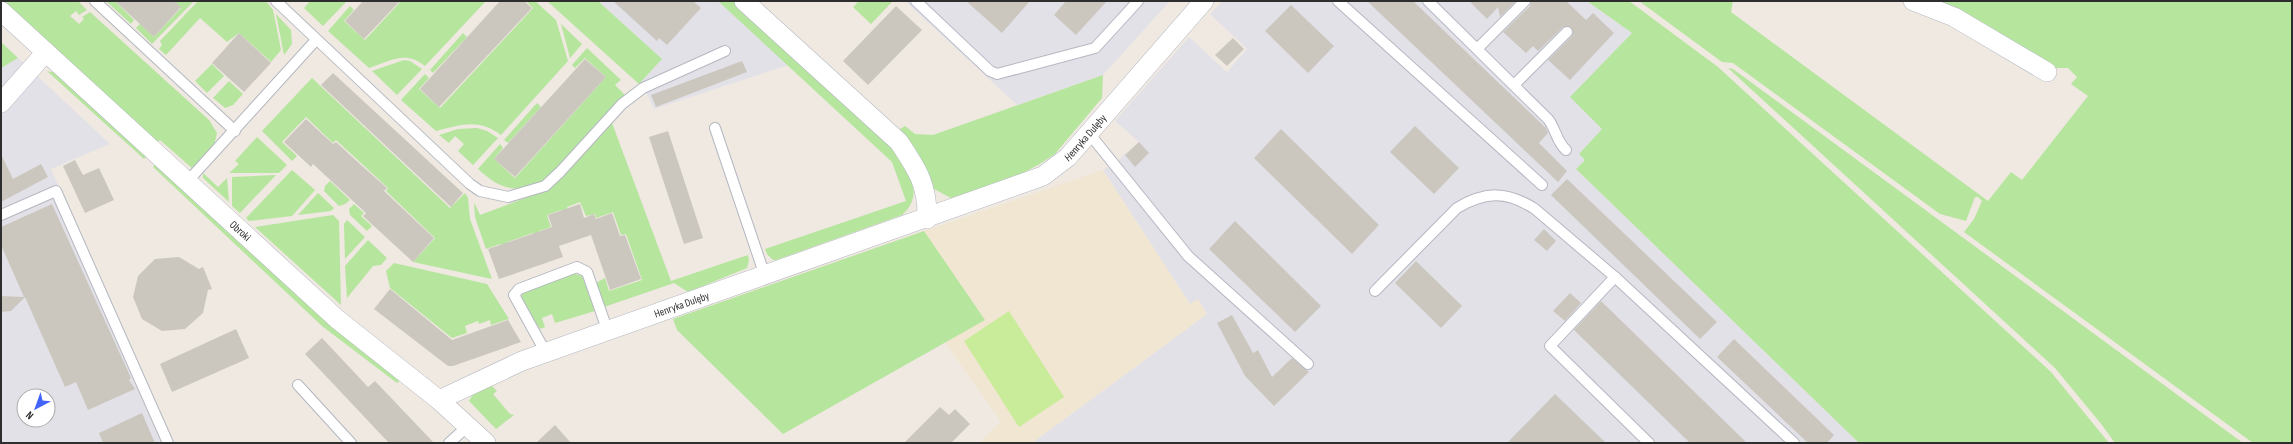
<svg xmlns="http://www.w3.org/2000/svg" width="2293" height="444" font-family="'Sofia Sans Condensed',sans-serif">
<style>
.industrial{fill:#e3e1e8;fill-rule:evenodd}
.education{fill:#f0e6d1}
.green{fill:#b6e59e}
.pitch{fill:#c9ec9a}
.building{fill:#cbc7bf}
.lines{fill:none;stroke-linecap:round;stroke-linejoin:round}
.lane-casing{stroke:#b4b7c1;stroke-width:12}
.street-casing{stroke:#b4b7c1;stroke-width:20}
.lane{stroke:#fff;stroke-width:10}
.street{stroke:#fff;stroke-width:19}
.labels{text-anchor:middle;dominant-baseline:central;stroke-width:3;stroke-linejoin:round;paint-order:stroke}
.street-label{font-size:11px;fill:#2e2e2e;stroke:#fff}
</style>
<rect width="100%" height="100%" fill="#efe9e1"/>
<!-- industrial -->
<g class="industrial">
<polygon points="598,1 718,1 788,65 654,109 646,92 639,84 662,59"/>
<polygon points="905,1 1170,1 1103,75 1017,105"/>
<polygon points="1222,1 1587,1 1632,33 1571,97 1602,129 1579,154 1585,160 1576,169 1859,443 1032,443 1207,314 1190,304 1103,170 1114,164 1139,142 1115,121 1189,37 1227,72 1247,49 1210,14"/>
<path d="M 18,58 L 110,144 L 51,169 L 174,443 L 1,443 L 1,68 ZM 24,396 L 48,396 L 48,420 L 24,420 Z"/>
</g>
<!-- education -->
<polygon class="education" points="1103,170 1190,304 1198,299 1207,314 1032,443 979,443 1001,422 945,342 985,320 924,231"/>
<!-- green -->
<g class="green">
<polygon points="4,1 78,1 87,10 79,15 76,11 70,16 79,24 84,19 82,17 90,12 209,120 217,133 214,146 193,169 160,140 157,142"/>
<polygon points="106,1 115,1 134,20 131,24"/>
<polygon points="174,1 194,1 152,44 136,28 140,24 154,37 181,8"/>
<polygon points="198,1 266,1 273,10 281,50 271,62 239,33 227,42 200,18 166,55 159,49 162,45 160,41"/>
<polygon points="310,1 347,1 323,26 304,8"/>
<path d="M 401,1 L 486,1 L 425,66 C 405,50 391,61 369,68 L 328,31 L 350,6 L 354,10 L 344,21 L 365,40 Z"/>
<path d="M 526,1 L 535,1 L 556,20 L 568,61 L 501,135 C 478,118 461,125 436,131 L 401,100 L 425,74 L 429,78 L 419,89 L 440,108 L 533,8 Z"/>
<polygon points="547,1 598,1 662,59 639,84"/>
<path d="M 718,1 L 734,1 L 880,135 C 899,155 931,190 902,215 L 776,260 L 773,260 L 767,254 L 765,249 L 906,201 L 892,162 Z"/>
<polygon points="859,1 893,1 871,24 853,7"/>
<polygon points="1587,1 1629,1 1718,67 2051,372 2109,443 1859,443 1576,169 1585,160 1579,154 1602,129 1570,97 1632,33"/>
<polygon points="1639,1 1733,1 1731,12 1988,201 2011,172 2022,180 2088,96 2071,84 2077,77 2068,68 2049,68 1928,1 2292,1 2292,443 2253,443 1964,232 1974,219 1982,201 1978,197 1975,197 1966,221 1940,214 1733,63 1722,62"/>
<polygon points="276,14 291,30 292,44 284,55"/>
<polygon points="561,24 582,44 570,58"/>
<polygon points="463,33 467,37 433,73 430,70"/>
<polygon points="1,42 18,58 1,68"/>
<path d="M 587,48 L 621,80 L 615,85 L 625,95 L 544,181 C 515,194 501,190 478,169 L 500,144 L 503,148 L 494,159 L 515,178 L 606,77 L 585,58 L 575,68 L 572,65 Z"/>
<polygon points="404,60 410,61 422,69 397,95 372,71"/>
<polygon points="212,64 224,76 207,93 195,81"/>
<polygon points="1728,68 1733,69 2243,443 2115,443 2102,425 2055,368"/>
<polygon points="47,71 56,73 147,156 144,159"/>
<polygon points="1103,75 1102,98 1055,154 1038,165 1015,177 951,198 932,188 900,129 905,126 915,134 933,135"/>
<polygon points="312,78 450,208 465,193 468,198 470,219 492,279 413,262 435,238 386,191 388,188 336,140 333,143 306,117 282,142 297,156 292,161 262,131"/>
<polygon points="229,81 243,94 233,105 225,108 213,98"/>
<polygon points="537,103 541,107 508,143 504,140"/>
<polygon points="609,123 612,123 671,281 748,255 749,261 747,268 688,292 674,283 604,307 596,283 605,278 609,291 642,280 626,234 621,235 613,212 596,218 595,214 586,216 580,202 567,207 569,212 563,214 561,210 547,215 551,227 539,231 540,235 534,237 533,233 507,242 508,246 502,249 500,244 486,249 475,217 474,202 480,215 546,190"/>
<polygon points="477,128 487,131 498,138 473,165 458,151 464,144 455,136 449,143 439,135 458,129"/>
<polygon points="257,137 287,165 279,173 229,173 239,164 235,161"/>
<polygon points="155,164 326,321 400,380 397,383 322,326 153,167"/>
<polygon points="292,170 315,190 292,216 249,221 246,218"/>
<polygon points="203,173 218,187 227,178 229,202 203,178"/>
<polygon points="276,175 240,213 232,206 232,177"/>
<polygon points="330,181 350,200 345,204 339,206 324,191 325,186"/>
<polygon points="318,193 334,208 331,211 298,215"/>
<polygon points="354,204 364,213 361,216 372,226 367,231 350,215 349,209"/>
<polygon points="333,215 339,221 341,305 255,227"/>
<polygon points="347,220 365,237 345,259 344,224"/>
<polygon points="924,231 985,320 783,434 677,330 673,319"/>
<polygon points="368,240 387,258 381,265 373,266 347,298 345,266"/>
<polygon points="394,263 487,284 509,319 491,325 490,320 479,324 478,321 465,326 467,333 452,338 390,288 386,271"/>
<polygon points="573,273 582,276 595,311 555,323 552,314 542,318 545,327 540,329 521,301 522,294"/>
<polygon points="492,386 497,391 493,394 510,414 514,415 496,429 469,401 473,394"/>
</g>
<!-- pitch -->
<polygon class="pitch" points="1009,311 1064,397 1019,427 964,341"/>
<!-- building -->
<g class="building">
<polygon points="115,1 174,1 181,7 154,37"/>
<polygon points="363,1 400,1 364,39 345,21"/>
<polygon points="500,1 524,1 532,8 439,107 420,89"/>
<polygon points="613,1 693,1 701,8 667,45 659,38 657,41"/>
<polygon points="966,1 1030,1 1002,33"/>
<polygon points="1066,1 1107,1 1076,35 1054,15"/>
<polygon points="1367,1 1413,1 1546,128 1548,133 1539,143 1567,171 1558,182"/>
<polygon points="1469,1 1516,1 1500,17 1498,7 1487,19"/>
<polygon points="1531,1 1566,1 1586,20 1593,13 1614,33 1570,80 1548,60 1572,36 1573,31 1571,27 1563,27 1538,51 1533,46 1526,53 1503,32 1530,6"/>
<polygon points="1291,5 1334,46 1308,73 1265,31"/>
<polygon points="896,6 922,30 868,85 843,61"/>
<polygon points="239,33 271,63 244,92 212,63"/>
<polygon points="1233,38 1244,49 1227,66 1215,55"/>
<polygon points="585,59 606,77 515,177 494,159"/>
<polygon points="742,61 747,72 656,107 651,95"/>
<polygon points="333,73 463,193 451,207 321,85"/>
<polygon points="306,119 333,144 336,142 361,165 387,188 384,191 434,238 413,262 363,216 366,213 313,164 311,167 284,142"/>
<polygon points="1415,126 1459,168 1434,194 1390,152"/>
<polygon points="1281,129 1379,225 1352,254 1254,158"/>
<polygon points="668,131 703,238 684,244 649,137"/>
<polygon points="1139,142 1149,153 1135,167 1125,155"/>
<polygon points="1,154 13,179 41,164 48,177 1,202"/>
<polygon points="75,160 83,175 99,168 114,200 85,213 63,166"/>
<polygon points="1567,179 1717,322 1700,339 1551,195"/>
<polygon points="52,204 131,378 129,380 135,389 88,410 76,382 65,387 25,297 11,311 1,312 1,296 24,297 1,245 1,227"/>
<polygon points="580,204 584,218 594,214 596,219 612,213 620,236 625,235 641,279 610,290 591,235 559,246 563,257 499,279 488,249 552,227 548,215"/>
<polygon points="1235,221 1321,306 1295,332 1209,249"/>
<polygon points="1544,229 1556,241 1547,251 1534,240"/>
<polygon points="179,257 199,269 203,267 212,289 208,290 203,313 185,329 162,331 142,319 133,297 138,276 155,259"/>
<polygon points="1416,261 1462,306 1441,328 1395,283"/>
<polygon points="390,289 452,340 508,320 521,342 453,366 448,366 374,309"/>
<polygon points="1570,293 1581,303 1565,321 1553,311"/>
<polygon points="1601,301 1747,443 1690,443 1574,330"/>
<polygon points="1232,315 1253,353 1258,350 1272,377 1292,358 1309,372 1274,406 1245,376 1217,323"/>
<polygon points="236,329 249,358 172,392 160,364"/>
<polygon points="322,338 368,387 375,381 434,443 389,443 305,354"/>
<polygon points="1734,339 1834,435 1827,443 1808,443 1717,357"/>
<polygon points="1555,394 1606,443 1507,443"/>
<polygon points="940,407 949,415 955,409 970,424 951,443 904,443"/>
<polygon points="142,413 155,443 103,443 99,433"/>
<polygon points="555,425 571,443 536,443"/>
</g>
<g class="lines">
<!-- lane casing -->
<g class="lane-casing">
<g id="lane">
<polyline points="95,1 235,131"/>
<polyline points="276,1 470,184 480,191 508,197 545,186 560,172 622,104 643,88 725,51"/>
<polyline points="916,1 990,71 997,74 1095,48 1138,1"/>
<polyline points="1338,1 1542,185"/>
<path d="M 1428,1 L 1548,119 C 1556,129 1556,141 1566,150"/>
<polyline points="1478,48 1525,1"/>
<polyline points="1514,85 1567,32"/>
<polyline points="715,128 765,276"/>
<polyline points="1088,132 1188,256 1308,364"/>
<polyline points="187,182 316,40"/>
<polyline points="1,215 56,191 168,443"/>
<polyline points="1615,277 1550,346 1649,443"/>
<path d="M 1375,291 L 1457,208 C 1486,191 1507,191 1535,209 L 1615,277 L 1794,443"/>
<polyline points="546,353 514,295 519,289 577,267 587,272 608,332"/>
<polyline points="298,385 351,443"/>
<polyline points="449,443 468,426"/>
</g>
</g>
<!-- street casing -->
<g class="street-casing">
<g id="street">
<path d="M 744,1 L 899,142 C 917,169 928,185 927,219"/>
<polyline points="1913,1 1954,17 2047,72"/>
<path id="s1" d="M 1,11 L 337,319 L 439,400 L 486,443"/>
<polyline points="1,103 46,52"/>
<path id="s2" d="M 439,400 L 522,361 L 1043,176 L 1068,157 L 1204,1"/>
</g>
</g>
<!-- lane -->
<use href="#lane" class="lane"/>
<!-- street -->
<use href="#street" class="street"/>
</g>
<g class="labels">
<!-- street labels -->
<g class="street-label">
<text stroke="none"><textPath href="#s2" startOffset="702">Henryka Dulęby</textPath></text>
<text stroke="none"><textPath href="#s1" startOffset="325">Obroki</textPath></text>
<text stroke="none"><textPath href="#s2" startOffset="261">Henryka Dulęby</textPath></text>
</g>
</g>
<!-- border -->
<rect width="2293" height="444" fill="none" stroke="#2e2e2e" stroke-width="4"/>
<!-- north arrow -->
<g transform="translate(36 408) rotate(221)"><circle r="19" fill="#ffffff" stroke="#ababab"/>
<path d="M0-3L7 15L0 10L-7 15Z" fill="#4264fb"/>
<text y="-6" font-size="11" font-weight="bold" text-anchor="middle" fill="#2e2e2e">N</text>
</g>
</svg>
